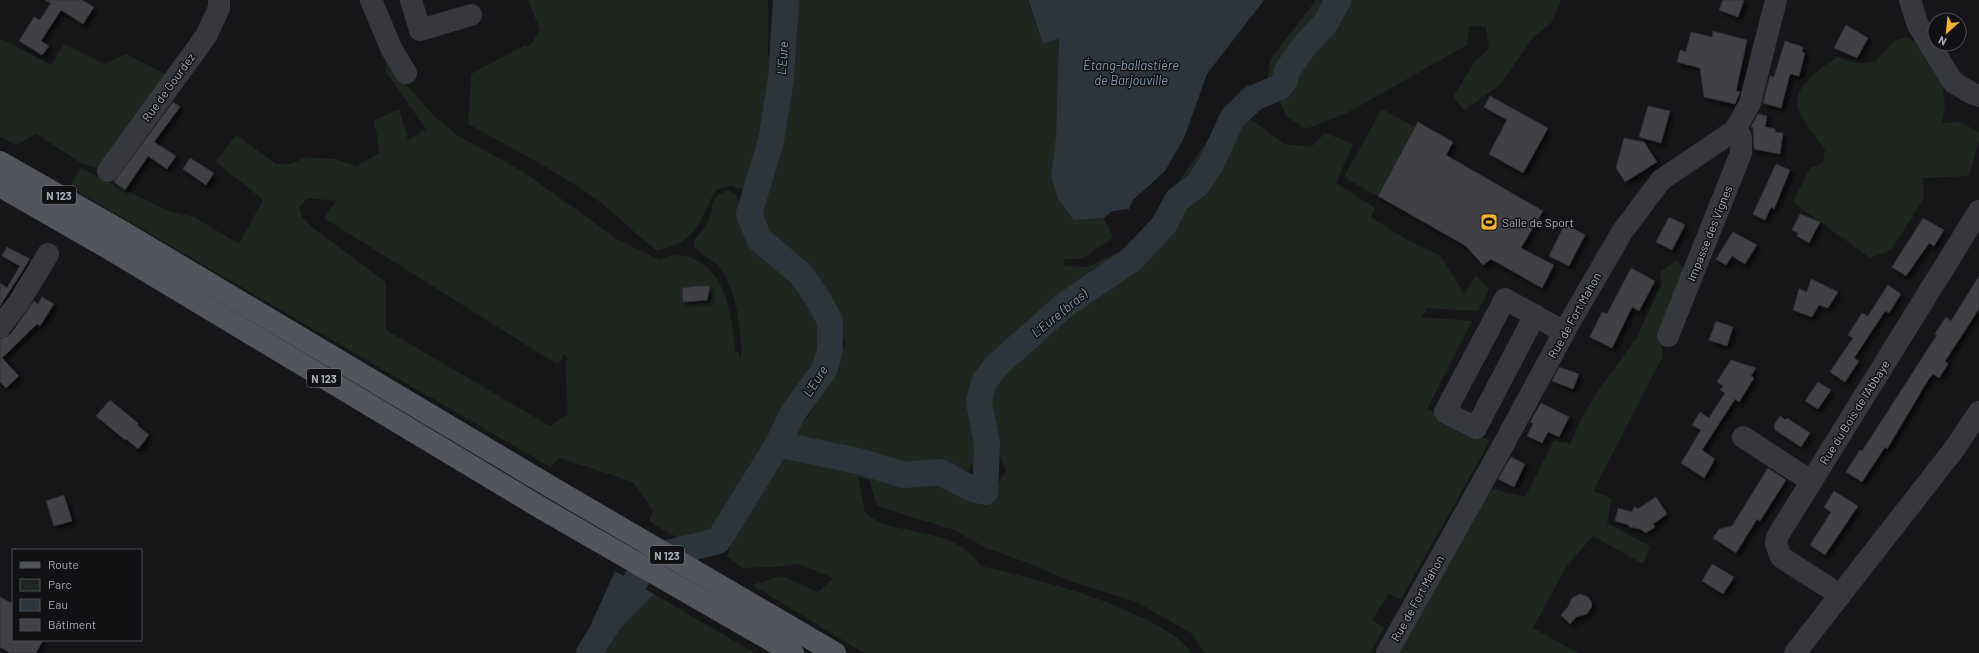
<svg xmlns="http://www.w3.org/2000/svg" width="1979" height="653" font-family="Barlow,sans-serif">
<style>
.green{fill:#1e261f;fill-rule:evenodd}
.water{fill:#2c353c}
.lines{fill:none;stroke-linecap:round;stroke-linejoin:round}
.river{stroke:#2c353c;stroke-width:26}
.building{fill:#404145;stroke:#303034;filter:url(#shadow)}
.minor{stroke:#37383d;stroke-width:22}
.major{stroke:#53555c;stroke-width:22}
.labels{text-anchor:middle;dominant-baseline:central;stroke-width:3;stroke-linejoin:round;paint-order:stroke}
.shield{fill:#111113;stroke:#7b7e86;stroke-width:1}
.shield-label{font-size:11px;font-weight:bold;fill:#a8adb8}
.street-label{font-size:12px;fill:#a8adb8;stroke:#111113}
.poi-label{font-size:12px;fill:#a8adb8;stroke:#111113;text-anchor:start}
.water-label{font-size:13px;font-style:italic;fill:#7f9bb3;stroke:#111113}
</style>
<defs>
<filter id="shadow"><feDropShadow dx="3.5" dy="3.5" stdDeviation="2" flood-color="#0009"/></filter>
</defs>
<rect width="100%" height="100%" fill="#161618"/>
<!-- green -->
<g class="green">
<path d="M 528,0 L 768,0 L 768,53 L 775,94 L 766,138 L 757,165 L 751,193 L 731,185 L 716,190 C 697,223 699,241 657,251 C 640,238 625,223 609,209 C 566,175 516,151 468,124 L 471,74 L 525,45 L 529,47 L 540,30 Z"/>
<path d="M 792,0 L 1027,0 L 1043,44 L 1059,37 L 1056,136 L 1051,176 L 1074,220 L 1104,218 L 1113,238 L 1082,259 L 1065,259 L 1063,266 L 1087,267 L 1121,251 L 1151,220 L 1208,140 L 1236,95 L 1247,84 L 1257,85 L 1249,118 L 1284,144 L 1311,147 L 1325,133 L 1353,144 L 1336,183 L 1375,208 L 1371,217 L 1407,240 L 1441,256 L 1464,294 L 1476,275 L 1489,290 L 1478,311 L 1427,308 L 1422,317 L 1472,321 L 1427,409 L 1490,441 L 1401,599 L 1388,594 L 1372,620 L 1384,628 L 1370,653 L 1205,653 L 1191,633 L 1137,602 L 1076,583 L 1025,562 L 986,548 L 954,530 L 877,506 L 869,480 L 858,477 L 865,513 C 871,517 878,522 884,524 C 918,535 959,532 981,566 C 1037,579 1092,593 1143,618 C 1161,627 1180,637 1192,653 L 864,653 L 752,585 L 781,576 L 818,592 L 833,578 L 799,564 L 775,567 L 743,568 L 727,557 L 737,526 L 753,507 L 764,481 L 790,434 L 807,418 L 831,379 L 846,344 L 832,304 L 813,275 L 795,263 L 765,236 L 758,217 L 782,114 L 788,21 ZM 978,365 L 986,415 L 1006,471 L 984,507 L 954,479 L 969,470 L 980,445 Z"/>
<polygon points="1316,0 1561,0 1552,22 1533,38 1499,86 1464,110 1453,97 1476,60 1489,49 1486,27 1469,26 1467,45 1349,112 1306,129 1286,116 1279,99 1290,80 1266,88 1270,60"/>
<path d="M 1905,37 L 1919,44 L 1942,82 L 1945,105 L 1942,123 L 1960,122 L 1979,132 L 1979,141 L 1969,176 L 1923,178 L 1924,198 L 1891,250 L 1870,258 L 1793,202 L 1810,168 L 1823,163 L 1825,150 C 1820,142 1800,116 1798,109 C 1791,87 1823,67 1837,57 L 1857,63 L 1875,62 L 1893,42 Z"/>
<polygon points="0,40 4,40 51,65 64,44 104,64 126,54 167,75 99,168 83,164 36,134 16,145 0,137"/>
<path d="M 386,62 L 434,116 L 457,135 L 525,173 L 617,239 L 659,260 C 669,254 680,254 692,258 C 728,273 732,317 735,352 L 738,352 L 741,362 C 743,336 736,284 717,265 C 711,259 701,254 695,248 L 693,242 C 698,235 706,227 709,219 C 715,202 708,199 728,190 L 736,194 L 745,227 L 759,255 L 807,289 L 819,314 L 826,345 L 815,370 L 793,395 L 787,407 L 786,420 L 771,443 L 758,469 L 715,535 L 689,541 L 670,534 L 649,521 L 653,511 L 633,482 L 560,458 L 550,467 L 70,187 L 80,168 L 169,211 L 194,217 L 239,244 L 263,200 L 216,162 L 236,135 L 276,164 L 291,164 L 306,157 L 335,159 L 356,166 L 379,153 L 378,139 L 373,121 L 399,109 L 408,140 L 426,129 L 386,72 ZM 308,198 L 336,201 L 324,218 L 558,365 L 564,354 L 569,358 L 565,362 L 568,414 L 550,426 L 386,330 L 386,282 L 314,229 L 302,217 L 299,207 Z"/>
<polygon points="1382,109 1415,127 1377,196 1344,177"/>
<polygon points="1677,260 1687,274 1660,335 1663,356 1593,491 1612,498 1607,523 1650,546 1643,564 1593,536 1566,567 1533,628 1578,653 1398,653 1489,488 1525,497 1554,440 1570,444 1581,419 1599,389 1636,339 1661,285 1660,272"/>
<polygon points="654,594 755,653 596,653"/>
</g>
<!-- water -->
<g class="water">
<polygon points="1028,0 1264,0 1207,74 1184,138 1165,171 1133,200 1129,209 1112,211 1104,218 1074,220 1058,199 1051,176 1056,136 1059,38 1043,44"/>
<polygon points="615,571 654,594 596,653 578,653"/>
</g>
<g class="lines">
<!-- river -->
<g class="river">
<polyline points="778,444 862,462 904,475 940,472 970,488 985,492 987,444 979,402 984,382 997,365 1066,304 1131,260 1164,225 1177,200 1198,184 1211,164 1233,117 1254,98 1280,87 1285,80 1287,71 1305,45 1325,24 1338,0"/>
<polyline points="589,653 651,557 718,541 778,444 793,413 824,370 830,350 830,321 818,299 801,274 759,239 749,214 771,141 781,79 786,0"/>
</g>
</g>
<!-- building -->
<g class="building">
<polygon points="45,0 82,0 94,7 83,24 61,10 41,41 49,46 42,55 19,41 34,17 40,20 51,3"/>
<polygon points="1723,0 1744,0 1738,17 1719,10"/>
<polygon points="1846,25 1868,38 1857,58 1834,48"/>
<polygon points="1713,31 1747,40 1736,91 1740,92 1735,104 1704,97 1700,68 1677,62 1680,50 1686,52 1691,32 1712,37"/>
<polygon points="1785,41 1803,47 1802,52 1805,53 1799,76 1790,74 1781,108 1763,103 1770,76 1774,77"/>
<polygon points="1490,96 1548,128 1523,173 1489,154 1507,120 1484,107"/>
<polygon points="173,102 180,107 154,142 176,156 167,169 148,156 125,190 114,182"/>
<polygon points="1648,106 1670,111 1661,143 1639,137"/>
<polygon points="1758,114 1767,116 1765,127 1775,129 1775,132 1783,133 1780,154 1754,149 1753,128 1751,127"/>
<polygon points="1418,122 1453,142 1446,155 1543,211 1521,248 1554,265 1542,288 1491,259 1483,265 1466,246 1378,196"/>
<polygon points="1624,138 1644,142 1657,162 1625,182 1616,168"/>
<polygon points="190,158 214,173 206,185 183,169"/>
<polygon points="1776,164 1790,170 1774,209 1771,207 1765,220 1753,214"/>
<polygon points="1800,214 1820,222 1809,243 1797,236 1798,233 1792,230"/>
<polygon points="1669,217 1685,225 1672,250 1656,242"/>
<polygon points="1923,218 1944,230 1934,246 1929,243 1906,276 1892,267"/>
<polygon points="1565,224 1585,235 1569,266 1549,256"/>
<polygon points="1733,232 1757,245 1745,264 1732,256 1726,265 1716,259"/>
<polygon points="7,247 30,259 0,306 0,283 7,288 20,266 2,256"/>
<polygon points="1631,268 1655,281 1639,311 1632,307 1612,348 1590,337 1602,312 1607,314"/>
<polygon points="1979,276 1979,309 1945,361 1948,364 1939,378 1933,374 1928,380 1887,449 1885,447 1862,482 1846,472 1860,450 1862,451 1906,383 1937,335 1935,334 1946,317 1951,321"/>
<polygon points="1811,279 1838,292 1828,308 1819,305 1812,317 1793,310 1799,289 1807,292"/>
<polygon points="1888,285 1901,294 1889,313 1885,311 1854,358 1859,361 1845,382 1830,372 1853,338 1848,335 1862,313 1868,316"/>
<polygon points="699,286 710,286 707,300 683,302 682,288"/>
<polygon points="42,297 54,304 40,326 37,324 2,358 19,376 6,388 0,382 0,339 10,335 34,301 38,304"/>
<polygon points="1716,321 1733,327 1727,346 1709,340"/>
<polygon points="1731,360 1756,368 1751,376 1754,378 1739,402 1735,399 1702,450 1715,459 1704,478 1681,463 1701,430 1692,425 1700,412 1709,418 1725,393 1720,390 1723,386 1717,382"/>
<polygon points="1559,367 1579,374 1573,389 1552,381"/>
<polygon points="1818,382 1831,390 1818,409 1805,401"/>
<polygon points="110,400 139,424 137,425 149,435 138,449 126,439 125,440 96,416"/>
<polygon points="1541,403 1569,417 1559,437 1548,432 1542,443 1527,436 1533,424 1530,422"/>
<polygon points="1780,416 1785,420 1787,418 1810,433 1801,447 1775,430 1774,425"/>
<polygon points="1511,457 1525,464 1514,487 1498,479"/>
<polygon points="1768,468 1786,480 1760,521 1757,519 1736,553 1713,538 1719,529 1732,526"/>
<polygon points="1834,491 1858,506 1825,555 1810,545 1831,512 1824,507"/>
<polygon points="64,495 72,521 54,526 46,501"/>
<polygon points="1656,497 1667,514 1653,524 1655,527 1646,533 1640,529 1629,527 1629,525 1615,521 1618,508 1632,512 1634,507 1638,509"/>
<polygon points="1712,564 1734,577 1723,594 1702,581"/>
<polygon points="1580,594 1588,597 1592,603 1591,608 1587,614 1576,617 1570,624 1561,615 1568,607 1572,598"/>
<polygon points="0,597 13,604 13,640 43,640 36,653 10,653 0,647"/>
</g>
<g class="lines">
<!-- minor -->
<g class="minor">
<polyline points="371,0 391,48 406,73"/>
<polyline points="411,0 420,30 471,15"/>
<polyline points="1910,0 1918,25 1953,82 1971,93 1979,96"/>
<polyline points="108,171 206,36 219,8 219,0"/>
<polyline points="1535,315 1476,428 1445,412 1505,299 1564,332"/>
<polyline points="0,327 19,302 48,254"/>
<polyline points="1668,336 1741,153 1741,137 1735,130"/>
<polyline points="1743,437 1811,481"/>
<polyline points="1840,595 1781,557 1776,544 1777,537 1979,211"/>
<polyline points="1387,653 1501,449 1567,327 1622,232 1661,180 1735,130 1750,103 1776,0"/>
<polyline points="1795,653 1955,448 1979,412"/>
</g>
<!-- major -->
<g class="major">
<polyline points="0,162 118,229 551,487 835,653"/>
<polyline points="0,186 108,248 541,508 793,653"/>
</g>
</g>
<!-- icons -->
<defs>
<g id="stadium-square" transform="scale(0.9)"><rect x="-9" y="-9" width="18" height="18" rx="4" fill="#f2b134" stroke="#111113"/><path d="M0-5a6.5 5 0 1 0 0 10a6.5 5 0 1 0 0-10ZM-3.5-1.8h7v3.6h-7Z" fill="#111"/></g>
</defs>
<g fill-rule="evenodd">
<use href="#stadium-square" x="1489" y="222"/>
</g>
<g class="labels">
<!-- shield labels -->
<g class="shield">
<rect x="42" y="186" width="34" height="18" rx="3"/>
<rect x="307" y="369" width="34" height="18" rx="3"/>
<rect x="650" y="546" width="34" height="18" rx="3"/>
</g>
<g class="shield-label">
<text x="59" y="195">N 123</text>
<text x="324" y="378">N 123</text>
<text x="667" y="555">N 123</text>
</g>
<!-- street labels -->
<g class="street-label">
<text transform="translate(168 87) rotate(-54)">Rue de Gourdez</text>
<text transform="translate(1709 233) rotate(-68)">Impasse des Vignes</text>
<text transform="translate(1574 315) rotate(-61)">Rue de Fort Mahon</text>
<text transform="translate(1854 412) rotate(-58)">Rue du Bois de l'Abbaye</text>
<text transform="translate(1417 598) rotate(-61)">Rue de Fort Mahon</text>
</g>
<!-- poi labels -->
<g class="poi-label">
<text x="1502" y="222">Salle de Sport</text>
</g>
<!-- water labels -->
<g class="water-label">
<text transform="translate(782 58) rotate(-86)">L'Eure</text>
<text x="1131" y="65">Étang-ballastière<tspan x="1131" dy="15">de Barjouville</tspan></text>
<text transform="translate(1059 313) rotate(-39)">L'Eure (bras)</text>
<text transform="translate(815 381) rotate(-58)">L'Eure</text>
</g>
</g>
<!-- legend -->
<rect x="12" y="549" width="130" height="92" fill="#111113" stroke="#4d4f55"/>
<rect x="20" y="562" width="20" height="6" fill="#53555c" stroke="#4d4f55"/>
<text x="48" y="569" font-size="12" fill="#a8adb8">Route</text>
<rect x="20" y="579" width="20" height="12" fill="#1e261f" stroke="#4d4f55"/>
<text x="48" y="589" font-size="12" fill="#a8adb8">Parc</text>
<rect x="20" y="599" width="20" height="12" fill="#2c353c" stroke="#4d4f55"/>
<text x="48" y="609" font-size="12" fill="#a8adb8">Eau</text>
<rect x="20" y="619" width="20" height="12" fill="#404145" stroke="#4d4f55"/>
<text x="48" y="629" font-size="12" fill="#a8adb8">Bâtiment</text>
<!-- north arrow -->
<g transform="translate(1947 32) rotate(207)"><circle r="19" fill="#111113" stroke="#4d4f55"/>
<path d="M0-3L7 15L0 10L-7 15Z" fill="#f2b134"/>
<text y="-6" font-size="11" font-weight="bold" text-anchor="middle" fill="#a8adb8">N</text>
</g>
</svg>
